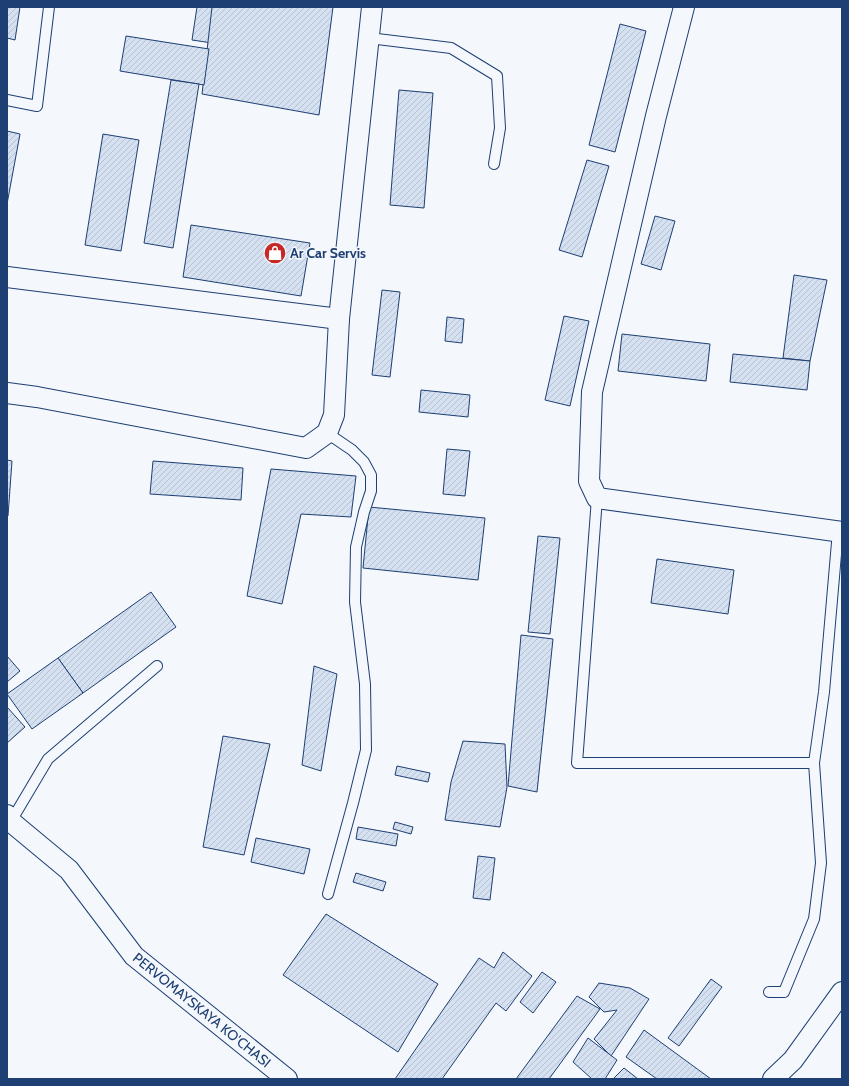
<svg xmlns="http://www.w3.org/2000/svg" width="849" height="1086" font-family="Cabin,sans-serif">
<style>
.building{fill:url(#building-hatch);stroke:#1d3f73}
.lines{fill:none;stroke-linecap:round;stroke-linejoin:round}
.lane-casing{stroke:#1d3f73;stroke-width:12}
.street-casing{stroke:#1d3f73;stroke-width:22}
.lane{stroke:#f4f7fb;stroke-width:10}
.street{stroke:#f4f7fb;stroke-width:20}
.labels{text-anchor:middle;dominant-baseline:central;stroke-width:3;stroke-linejoin:round;paint-order:stroke}
.poi-label{font-size:14px;font-weight:bold;fill:#1d3f73;stroke:#f4f7fb;text-anchor:start}
.street-label{font-size:14px;fill:#1d3f73;stroke:#f4f7fb}
</style>
<defs>
<pattern id="building-hatch" width="6" height="6" patternUnits="userSpaceOnUse"><rect width="6" height="6" fill="#d5e0f0"/><path d="M-1 1l2-2M0 6l6-6M5 7l2-2" fill="none" stroke="#b6c1d1"/></pattern>
</defs>
<rect width="100%" height="100%" fill="#f4f7fb"/>
<!-- building -->
<g class="building">
<polygon points="7,7 20,7 15,40 7,38"/>
<polygon points="197,7 225,7 219,44 192,40"/>
<polygon points="212,7 333,7 319,115 202,94"/>
<polygon points="620,24 646,31 615,152 589,145"/>
<polygon points="126,36 209,49 204,85 120,71"/>
<polygon points="171,80 199,84 173,248 144,243"/>
<polygon points="399,90 433,93 424,208 390,205"/>
<polygon points="7,131 20,134 7,204"/>
<polygon points="103,134 139,140 121,251 85,245"/>
<polygon points="587,160 609,166 582,257 559,250"/>
<polygon points="655,216 675,221 661,270 641,264"/>
<polygon points="191,225 310,243 301,296 183,277"/>
<polygon points="794,275 827,280 810,361 783,358"/>
<polygon points="382,290 400,292 390,377 372,375"/>
<polygon points="564,316 589,321 570,406 545,400"/>
<polygon points="447,317 464,319 462,343 445,341"/>
<polygon points="622,334 710,344 706,381 618,371"/>
<polygon points="733,354 810,361 807,390 730,382"/>
<polygon points="421,390 470,395 468,417 419,412"/>
<polygon points="447,449 470,451 465,496 443,494"/>
<polygon points="7,460 12,461 8,516 7,516"/>
<polygon points="153,461 243,468 241,500 150,494"/>
<polygon points="271,469 356,476 351,517 301,514 282,604 247,596"/>
<polygon points="369,507 485,518 478,580 363,568"/>
<polygon points="538,536 560,538 550,634 528,632"/>
<polygon points="657,559 734,570 728,614 651,603"/>
<polygon points="151,592 176,627 83,693 58,658"/>
<polygon points="521,635 553,639 537,792 508,786"/>
<polygon points="7,656 20,671 7,682"/>
<polygon points="58,658 83,693 32,729 7,694"/>
<polygon points="314,666 337,674 321,771 302,765"/>
<polygon points="7,707 25,727 7,743"/>
<polygon points="223,736 270,744 244,855 203,847"/>
<polygon points="463,741 505,744 507,787 500,827 445,820 451,782"/>
<polygon points="397,766 430,773 428,782 395,775"/>
<polygon points="395,822 413,827 411,834 393,829"/>
<polygon points="358,827 398,834 396,846 356,839"/>
<polygon points="256,838 310,849 304,874 251,862"/>
<polygon points="478,856 495,858 490,900 473,898"/>
<polygon points="356,873 386,882 383,891 353,882"/>
<polygon points="326,914 438,984 398,1052 283,975"/>
<polygon points="503,952 532,976 506,1011 496,1003 442,1079 395,1079 479,958 494,968"/>
<polygon points="542,972 556,982 533,1013 520,1002"/>
<polygon points="711,979 722,987 679,1046 668,1038"/>
<polygon points="599,983 630,988 649,999 611,1056 594,1039 617,1010 604,1012 589,997"/>
<polygon points="577,996 600,1009 549,1079 516,1079"/>
<polygon points="644,1030 711,1079 657,1079 626,1057"/>
<polygon points="588,1038 617,1060 605,1079 592,1079 573,1062"/>
<polygon points="624,1068 638,1079 613,1079"/>
</g>
<g class="lines">
<!-- lane casing -->
<g class="lane-casing">
<g id="lane">
<polyline points="369,38 451,48 497,76 500,128 494,164"/>
<polyline points="7,100 37,106 49,7"/>
<polyline points="327,433 352,450 364,462 371,475 371,491 364,512 356,547 355,602 365,684 366,750 353,803 328,894"/>
<polyline points="597,498 577,763 814,763 821,863 814,919 784,992 769,992"/>
<polyline points="814,763 824,692 838,531"/>
<polyline points="10,823 48,759 157,666"/>
</g>
</g>
<!-- street casing -->
<g class="street-casing">
<g id="street">
<polyline points="684,7 656,116 592,392 589,481 597,498 842,532"/>
<polyline points="7,277 339,319 372,7"/>
<polyline points="7,393 37,397 306,448 327,433 334,415 339,319"/>
<polyline points="7,815 10,821 69,870 134,956 287,1079"/>
<polyline points="773,1079 793,1060 842,992"/>
</g>
</g>
<!-- lane -->
<use href="#lane" class="lane"/>
<!-- street -->
<use href="#street" class="street"/>
</g>
<!-- icons -->
<defs>
<g id="shop-disc" transform="scale(1.15)"><circle r="9.5" fill="#c62828" stroke="#f4f7fb"/><path d="M-5-2.5h2.3a2.7 3.5 0 0 1 5.4 0H5L5.5 6h-11ZM-1.5-2.5h3a1.5 2.3 0 0 0-3 0Z" fill="#fff"/></g>
</defs>
<g fill-rule="evenodd">
<use href="#shop-disc" x="275" y="253"/>
</g>
<g class="labels">
<!-- poi labels -->
<g class="poi-label">
<text x="290" y="253">Ar Car Servis</text>
</g>
<!-- street labels -->
<g class="street-label">
<text transform="translate(202 1010) rotate(39)">PERVOMAYSKAYA KO'CHASI</text>
</g>
</g>
<!-- border -->
<rect width="849" height="1086" fill="none" stroke="#1d3f73" stroke-width="16"/>
</svg>
